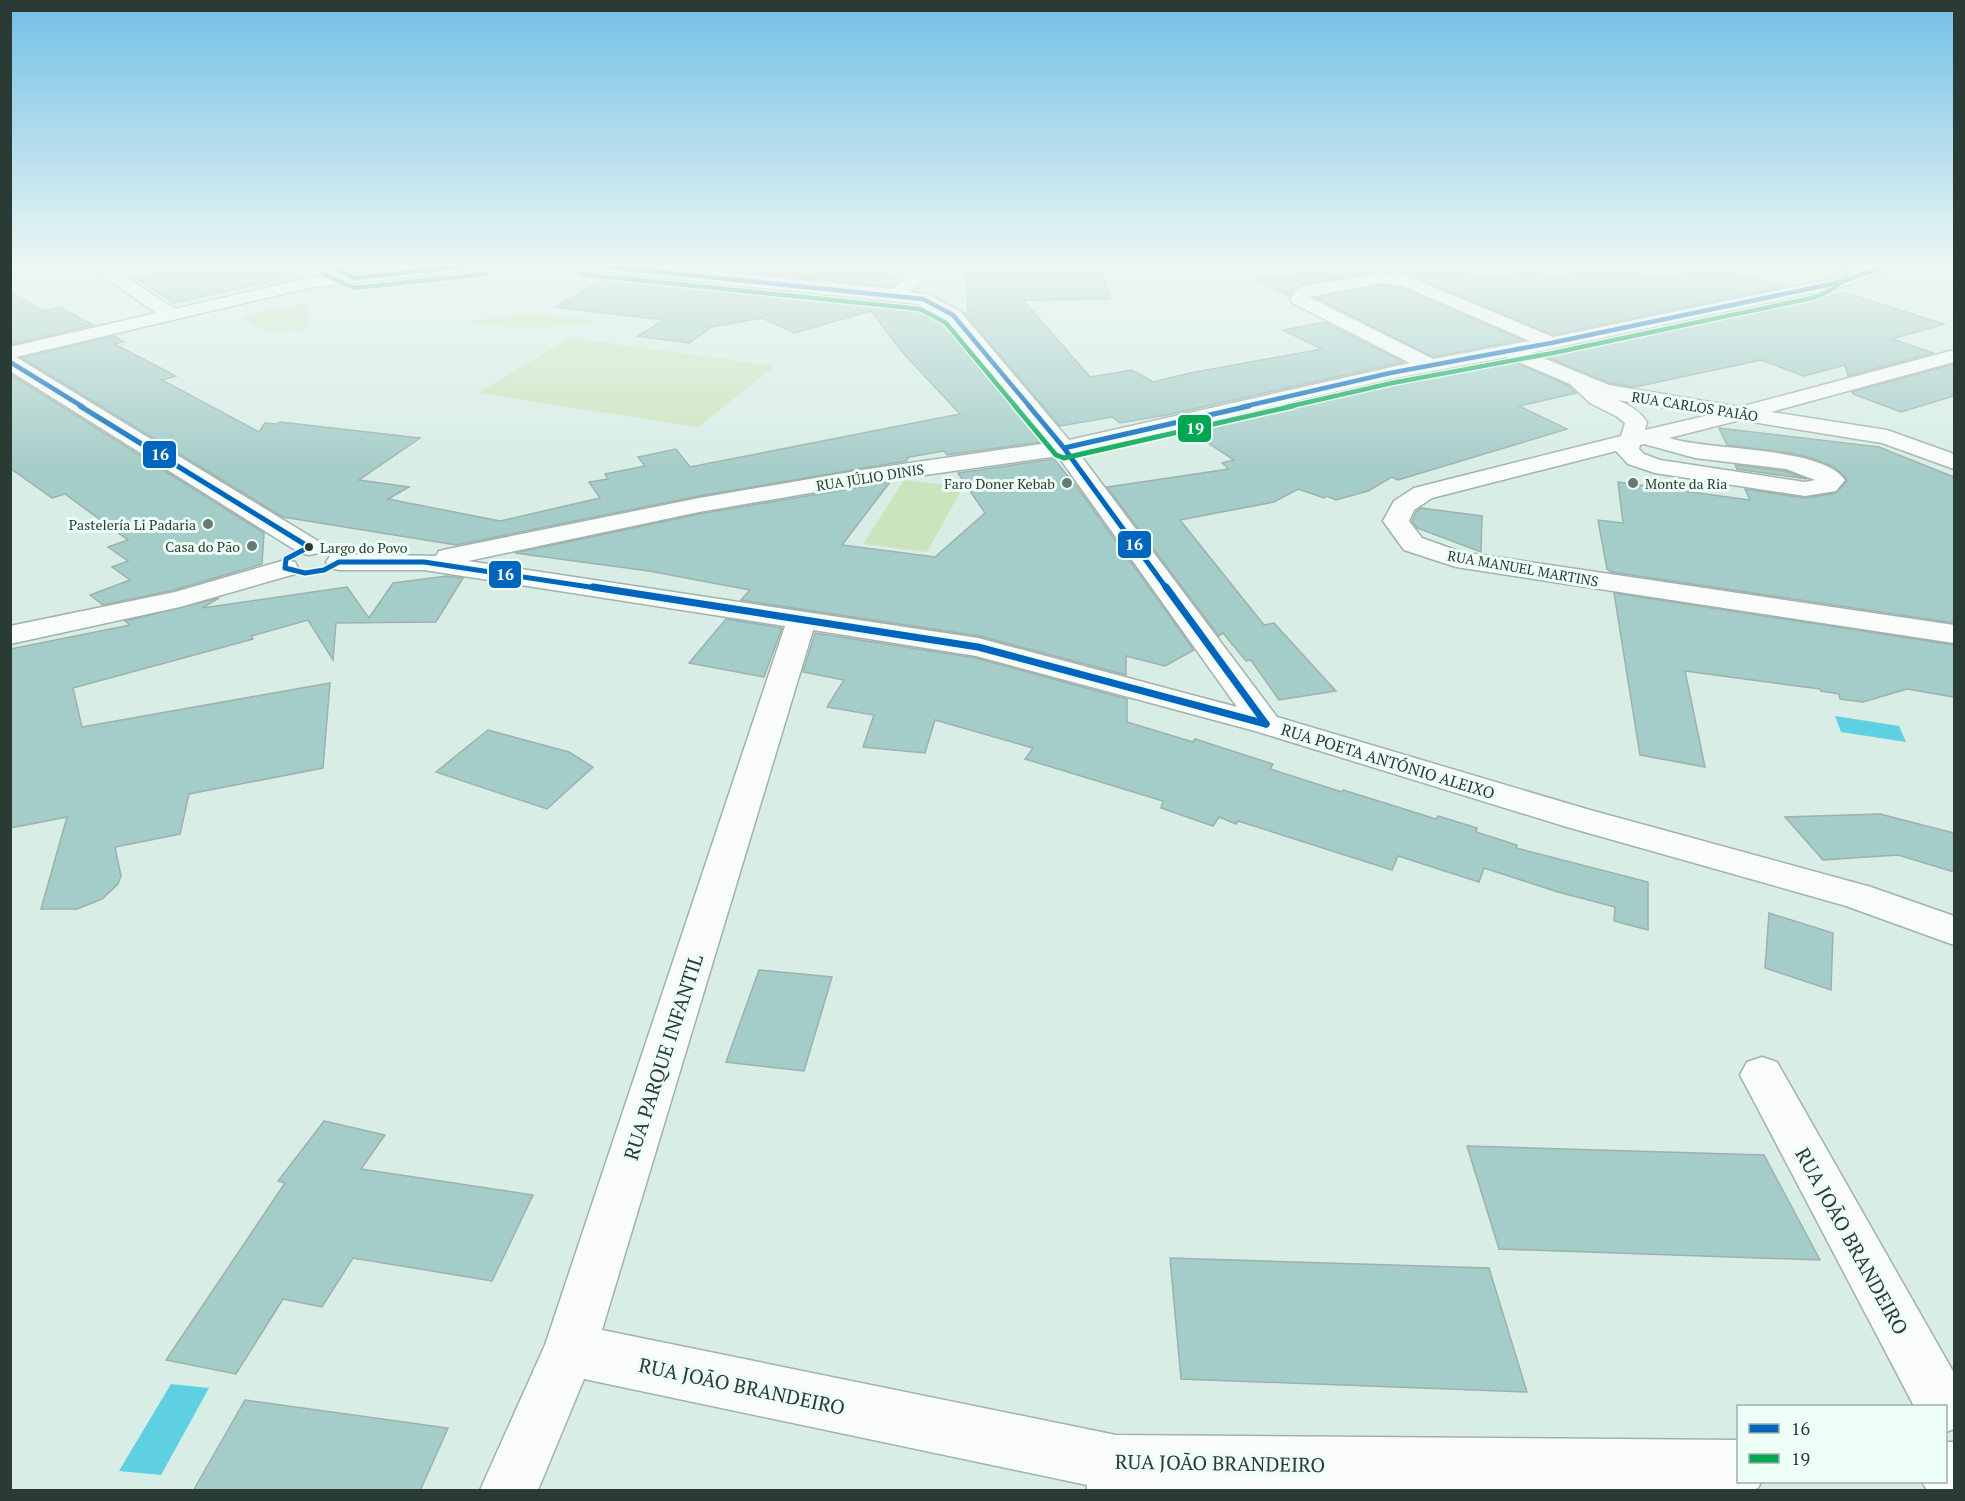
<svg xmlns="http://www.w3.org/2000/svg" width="1965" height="1501" font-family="'PT Serif',serif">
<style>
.green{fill:#cbe4bd}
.water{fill:#5ed0e2}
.building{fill:#a4ccc8;stroke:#9eb1ad;stroke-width:1.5}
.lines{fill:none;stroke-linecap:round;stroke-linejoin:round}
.minor-casing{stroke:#a1b2ac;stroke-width:3}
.minor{fill:#f9fcfb;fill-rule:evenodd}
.bus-1-far2-casing{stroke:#edfef7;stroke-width:7}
.bus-1-far1-casing{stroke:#edfef7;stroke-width:8}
.bus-1-casing{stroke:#edfef7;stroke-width:11}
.bus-2-far1-casing{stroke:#edfef7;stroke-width:7}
.bus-2-casing{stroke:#edfef7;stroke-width:8}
.bus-1-far2{stroke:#0065bd;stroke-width:4.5}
.bus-1-far1{stroke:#0065bd;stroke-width:5}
.bus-1{stroke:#0065bd;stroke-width:7}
.bus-2-far1{stroke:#00a651;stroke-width:4.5}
.bus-2{stroke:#00a651;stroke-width:5}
.poi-dot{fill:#677973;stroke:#edfef7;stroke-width:2}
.bus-dot{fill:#2a3b35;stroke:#edfef7;stroke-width:2}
.labels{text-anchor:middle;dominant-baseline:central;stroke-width:6;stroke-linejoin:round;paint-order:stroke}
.far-street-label{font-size:14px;fill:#2a3b35;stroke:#edfef7}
.far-poi-label{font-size:14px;fill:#2a3b35;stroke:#edfef7;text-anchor:end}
.bus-label{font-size:14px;fill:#2a3b35;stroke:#edfef7;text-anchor:start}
.street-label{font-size:16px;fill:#2a3b35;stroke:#edfef7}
.near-street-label{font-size:20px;fill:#2a3b35;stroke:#edfef7}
.line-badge{stroke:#edfef7;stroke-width:2}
.badge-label{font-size:16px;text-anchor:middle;font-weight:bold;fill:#fff}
</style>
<rect width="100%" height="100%" fill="#d7ede5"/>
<!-- green -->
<g class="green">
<polygon points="308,302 310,329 265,332 241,316"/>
<polygon points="530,313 605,322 524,329 465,322"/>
<polygon points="570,338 775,366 698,427 478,393"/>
<polygon points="904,480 963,487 927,552 863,544"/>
</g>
<!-- water -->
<g class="water">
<polygon points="1835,716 1899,726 1906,742 1841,732"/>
<polygon points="171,1384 209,1388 161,1475 119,1471"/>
</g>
<!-- building -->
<g class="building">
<polygon points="193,264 288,264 289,277 174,303 134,277"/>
<polygon points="660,264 879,264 896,284 893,287"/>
<polygon points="966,264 1100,264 1110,299 1023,300 1090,377 1132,370 1153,382 1190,373 1322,349 1283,330 1324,322 1403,362 1167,415 1120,423 1112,417 1060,426 964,313 968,312"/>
<polygon points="1353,264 1377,264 1391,271 1449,264 1484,279 1533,270 1553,278 1611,264 1659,279 1713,266 1782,287 1553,335 1407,274 1381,271 1305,284 1296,287 1289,296 1258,280"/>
<polygon points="615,275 915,306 925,317 936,316 945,321 1035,431 1032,432 1041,442 947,455 944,451 909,457 906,461 699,496 456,545 283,517 22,358 114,336 124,342 114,344 176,376 162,380 259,432 265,423 277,424 280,422 420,438 359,480 409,487 388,499 500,521 600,498 589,482 608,479 605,474 645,466 638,457 676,449 690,467 960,414 904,354 871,311 794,333 762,318 712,327 689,343 638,336 664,320 556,307 599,281 615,282"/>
<polygon points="1381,285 1402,288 1522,340 1433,357 1316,298"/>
<polygon points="10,292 43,311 60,307 93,325 10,345"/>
<polygon points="1846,293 1944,324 1892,339 1933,353 1848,376 1845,365 1804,376 1761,360 1635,387 1610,383 1539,354 1811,296 1820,298"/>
<polygon points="1507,359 1569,386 1576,393 1519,406 1567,429 1398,480 1392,477 1368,491 1336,500 1327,496 1324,498 1298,489 1274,502 1180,520 1264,625 1274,623 1336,691 1279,700 1251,660 1246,661 1223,633 1219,636 1107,487 1229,469 1222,463 1234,460 1187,429 1390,381"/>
<polygon points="1954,364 1954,396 1901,412 1853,394 1852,392"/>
<polygon points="10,374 264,533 262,564 174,590 103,605 90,595 130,580 112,567 128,561 108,547 128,540 65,494 52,498 10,468"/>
<polygon points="1719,428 1879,447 1954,477 1954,623 1611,572 1607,569 1598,520 1623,523 1618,482 1750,500 1745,489 1805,498 1836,493 1847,481 1846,478 1834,467 1814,459 1790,453 1727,445"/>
<polygon points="1054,459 1080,491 1194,650 1165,666 1126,656 1126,675 979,636 741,600 750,590 649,571 515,553 699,514 890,482 842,545 935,557 985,513 958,473"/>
<polygon points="1735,465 1785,471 1807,479 1737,469"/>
<polygon points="1421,508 1482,516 1481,552 1417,528 1412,521 1416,512"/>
<polygon points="447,576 463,578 436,622 336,623 333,660 308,620 251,636 253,639 73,688 82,727 330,683 323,768 189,794 180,834 115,847 121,876 118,884 102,899 77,909 41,909 67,817 10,828 10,649 130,625 125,621 219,598 202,608 347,587 369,618 393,583"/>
<polygon points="1614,593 1954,645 1954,697 1907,689 1863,702 1840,699 1839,694 1821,691 1820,689 1685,671 1705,767 1640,755"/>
<polygon points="726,619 782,628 764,677 689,663"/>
<polygon points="815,633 976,658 1127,699 1127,722 1193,742 1195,739 1273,764 1270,769 1342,792 1343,790 1436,819 1438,816 1477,828 1476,832 1517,845 1516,848 1648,882 1648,930 1614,921 1615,907 1558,892 1484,868 1479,882 1398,856 1392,870 1238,821 1236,824 1219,817 1213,826 1161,808 1163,801 1025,759 1033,748 935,720 925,753 863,747 874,715 827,707 844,680 803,672"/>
<polygon points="488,730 569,752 593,767 547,809 436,772"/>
<polygon points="1880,814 1954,833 1954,872 1898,855 1823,860 1785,817"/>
<polygon points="1769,913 1833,933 1831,990 1765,968"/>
<polygon points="759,970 832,977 804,1071 726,1062"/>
<polygon points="324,1121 385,1135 361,1169 533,1195 492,1281 353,1258 322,1307 283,1299 236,1374 166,1360 285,1183 278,1181"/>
<polygon points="1467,1146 1764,1155 1820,1260 1499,1249"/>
<polygon points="1170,1258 1489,1268 1527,1392 1181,1379"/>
<polygon points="245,1400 448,1428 420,1491 193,1491"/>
</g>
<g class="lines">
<!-- minor casing -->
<g class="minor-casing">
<g id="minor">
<polygon points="86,264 106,264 175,309 308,278 436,264 493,264 485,269 308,288 16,357 318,541 322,547 318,553 309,555 300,553 10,371 10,347 156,313"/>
<path d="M 573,264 L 635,264 L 894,289 L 918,264 L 936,264 L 911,292 L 929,295 L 960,311 L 1069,440 L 1410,363 L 1293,303 L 1290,299 C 1294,292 1297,288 1305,286 L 1381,273 L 1407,276 L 1553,337 L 1837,278 L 1875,264 L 1900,264 L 1898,268 L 1841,287 L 1531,353 L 1609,385 L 1740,407 L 1954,350 L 1954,362 L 1771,412 L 1887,430 L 1954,454 L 1954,469 L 1882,443 L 1740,420 L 1669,438 C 1709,451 1822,446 1845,480 L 1836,491 L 1805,496 L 1655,473 L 1628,464 L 1616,451 L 1432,498 L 1414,510 L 1409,521 L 1422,538 L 1461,552 L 1954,625 L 1954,643 L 1456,567 L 1404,550 L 1383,521 L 1394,501 L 1414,488 L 1621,436 L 1625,423 L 1616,416 L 1590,403 L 1570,384 L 1507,357 L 1390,379 L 1078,452 L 1277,717 L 1590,810 L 1871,887 L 1954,916 L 1954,945 L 1846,906 L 1567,827 L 1255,731 L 976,656 L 813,630 L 602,1330 L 1116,1435 L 1738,1440 L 1738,1482 L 1761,1482 L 1758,1488 L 1752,1490 L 1087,1490 L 1087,1485 L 584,1379 L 538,1490 L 480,1490 L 545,1345 L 785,626 L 424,570 L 339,570 L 330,568 L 326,562 L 330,556 L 339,554 L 436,556 L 439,551 L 448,549 L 699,498 L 862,470 L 1048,443 L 946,319 L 918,304 L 581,269 ZM 1381,283 L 1403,286 L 1530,341 L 1433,359 L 1309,297 ZM 1618,400 L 1709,415 L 1645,430 L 1647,422 C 1640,411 1629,405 1618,400 ZM 1644,444 L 1695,458 L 1786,469 L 1815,480 L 1805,482 L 1660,460 L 1644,454 L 1639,449 L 1640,445 ZM 1058,456 L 1237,707 L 978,638 L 468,561 L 699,512 L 862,484 Z"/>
<polygon points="285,560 295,562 298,568 295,574 180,607 10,644 10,626 175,592"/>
<polygon points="1762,1057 1777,1062 1954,1373 1954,1429 1946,1432 1946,1406 1914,1406 1747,1088 1740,1075 1747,1062"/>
<polygon points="1946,1442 1954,1442 1954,1490 1927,1490 1922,1482 1946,1482"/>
</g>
</g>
<!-- minor -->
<use href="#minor" class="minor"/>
<!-- bus-1-far2 casing -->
<g class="bus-1-far2-casing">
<g id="bus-1-far2">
<polyline points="327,264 354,278 483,264"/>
<polyline points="583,264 923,299 953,315 1030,407"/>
<polyline points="10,362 83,407"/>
<polyline points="1242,407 1390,373 1551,343 1841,282 1892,264"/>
</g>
</g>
<!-- bus-1-far1 casing -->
<g class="bus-1-far1-casing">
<g id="bus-1-far1">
<polyline points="80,406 309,547"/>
<polyline points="1029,406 1064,448 1167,589"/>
<polyline points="1064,448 1249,406"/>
<polyline points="309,547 286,559 285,568 305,573 324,570 339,562 424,562 603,589"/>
</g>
</g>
<!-- bus-1 casing -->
<g class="bus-1-casing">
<g id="bus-1">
<polyline points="593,587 978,647 1266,724"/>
<polyline points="1166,587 1266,724"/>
</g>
</g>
<!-- bus-2-far1 casing -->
<g class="bus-2-far1-casing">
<g id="bus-2-far1">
<polyline points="322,273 354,288 486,274"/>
<polyline points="580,274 920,309 946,323 1016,407"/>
<path d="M 1287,407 L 1392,383 L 1553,353 L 1812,298 C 1830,292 1847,284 1850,264"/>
</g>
</g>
<!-- bus-2 casing -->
<g class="bus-2-casing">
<polyline id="bus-2" points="1015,406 1056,455 1064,458 1293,406"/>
</g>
<!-- bus-1-far2 -->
<use href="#bus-1-far2" class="bus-1-far2"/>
<!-- bus-1-far1 -->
<use href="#bus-1-far1" class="bus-1-far1"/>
<!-- bus-1 -->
<use href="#bus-1" class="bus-1"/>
<!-- bus-2-far1 -->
<use href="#bus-2-far1" class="bus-2-far1"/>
<!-- bus-2 -->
<use href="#bus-2" class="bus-2"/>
</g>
<!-- sky -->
<linearGradient id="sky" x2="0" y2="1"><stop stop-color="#71bfe6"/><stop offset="0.56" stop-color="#edf7f3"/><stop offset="1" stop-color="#edf7f3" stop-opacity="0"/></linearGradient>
<rect width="1965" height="474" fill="url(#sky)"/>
<!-- markers -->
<g class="poi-dot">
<circle cx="1067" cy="483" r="6"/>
<circle cx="1633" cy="483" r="6"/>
<circle cx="208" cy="524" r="6"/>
<circle cx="252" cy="546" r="6"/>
</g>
<circle class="bus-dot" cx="309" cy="547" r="5"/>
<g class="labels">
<!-- far-street labels -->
<g class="far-street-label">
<text transform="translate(1695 406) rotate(9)">RUA CARLOS PAIÃO</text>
<text transform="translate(870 477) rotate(-9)">RUA JÚLIO DINIS</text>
<text transform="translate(1523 568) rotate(10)">RUA MANUEL MARTINS</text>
</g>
<!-- far-poi labels -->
<g class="far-poi-label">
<text x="1055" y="483">Faro Doner Kebab</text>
<text x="1645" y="483" text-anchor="start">Monte da Ria</text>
<text x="196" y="524">Pastelería Li Padaria</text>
<text x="240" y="546">Casa do Pão</text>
</g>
<!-- bus labels -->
<g class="bus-label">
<text x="320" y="547">Largo do Povo</text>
</g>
<!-- street labels -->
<g class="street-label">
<text transform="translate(1388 761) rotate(17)">RUA POETA ANTÓNIO ALEIXO</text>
</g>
<!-- near-street labels -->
<g class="near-street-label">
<text transform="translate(663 1057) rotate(-72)">RUA PARQUE INFANTIL</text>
<text transform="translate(1852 1241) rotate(61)">RUA JOÃO BRANDEIRO</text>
<text transform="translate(742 1386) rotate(12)">RUA JOÃO BRANDEIRO</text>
<text transform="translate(1220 1463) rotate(1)">RUA JOÃO BRANDEIRO</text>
</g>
</g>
<g class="line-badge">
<rect x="1177" y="414" width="35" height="29" rx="6" fill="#00a651"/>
<rect x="142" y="440" width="35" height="29" rx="6" fill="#0065bd"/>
<rect x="1117" y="530" width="35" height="29" rx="6" fill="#0065bd"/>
<rect x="488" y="560" width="34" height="29" rx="6" fill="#0065bd"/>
</g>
<g class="badge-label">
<text x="1195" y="434">19</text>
<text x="160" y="460">16</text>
<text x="1134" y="550">16</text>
<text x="505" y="580">16</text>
</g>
<!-- border -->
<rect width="1965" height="1501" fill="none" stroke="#2a3b35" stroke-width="24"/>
<!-- legend -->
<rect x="1737" y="1405" width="210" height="78" fill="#edfef7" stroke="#9fb0a9" stroke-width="1.5"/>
<rect x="1749" y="1424" width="30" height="9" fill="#0065bd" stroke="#9fb0a9" stroke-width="1.5"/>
<text x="1791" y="1435" font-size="18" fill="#2a3b35">16</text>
<rect x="1749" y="1454" width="30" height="9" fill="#00a651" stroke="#9fb0a9" stroke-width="1.5"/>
<text x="1791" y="1465" font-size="18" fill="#2a3b35">19</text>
</svg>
